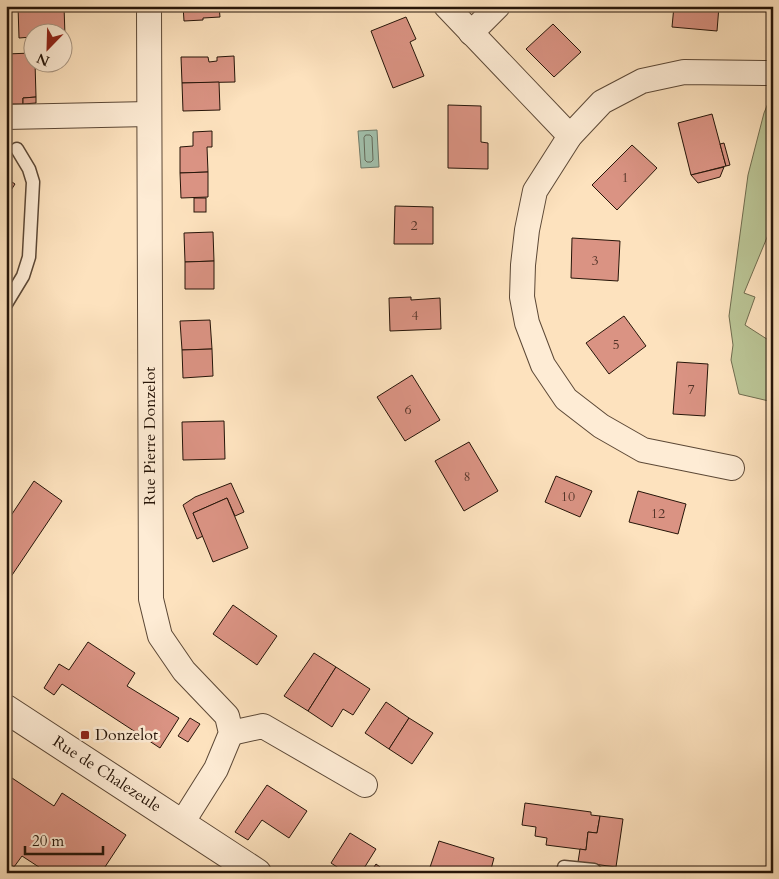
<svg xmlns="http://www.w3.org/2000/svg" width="779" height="879" font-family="Cardo,serif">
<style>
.green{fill:#bac495;stroke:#706c4f}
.water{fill:#a1bfab;stroke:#707b6a}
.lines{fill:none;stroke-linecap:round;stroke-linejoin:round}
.shore{stroke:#646a5a;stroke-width:1}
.building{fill:#da9383;stroke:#261509}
.service-casing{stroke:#5c4836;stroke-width:15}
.minor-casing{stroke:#5c4836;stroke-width:26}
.tertiary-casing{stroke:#5c4836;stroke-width:30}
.service{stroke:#feecd5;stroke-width:12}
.minor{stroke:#feecd5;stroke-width:24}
.tertiary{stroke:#feecd5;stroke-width:28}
.poi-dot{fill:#8f2418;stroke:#feecd5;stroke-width:2}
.labels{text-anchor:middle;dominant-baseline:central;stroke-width:5;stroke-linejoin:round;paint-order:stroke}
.number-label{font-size:14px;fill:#533428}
.street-label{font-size:16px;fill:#261509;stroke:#feecd5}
.poi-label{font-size:16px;fill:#261509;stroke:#feecd5;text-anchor:start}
</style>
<rect width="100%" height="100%" fill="#fde2be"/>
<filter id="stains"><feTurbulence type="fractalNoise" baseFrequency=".004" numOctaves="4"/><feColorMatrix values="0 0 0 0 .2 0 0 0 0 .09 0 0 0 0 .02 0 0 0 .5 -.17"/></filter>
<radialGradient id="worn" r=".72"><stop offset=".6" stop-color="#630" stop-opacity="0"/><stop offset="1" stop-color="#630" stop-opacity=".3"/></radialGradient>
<!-- green -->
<polygon class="green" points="771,96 773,96 773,223 744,293 755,297 745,325 773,343 773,402 739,394 731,360 733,345 729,316 748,175 764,113"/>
<!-- water -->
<polygon class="water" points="377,130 379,167 361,168 358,131"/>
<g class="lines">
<!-- shore -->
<polygon class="shore" points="366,135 370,135 372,137 373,160 371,162 367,162 365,160 364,138"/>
</g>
<!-- building -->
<g class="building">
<polygon points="18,6 64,6 65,36 62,36 62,32 32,32 32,37 19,38"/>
<polygon points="183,6 219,6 220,17 203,18 203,20 184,21"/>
<polygon points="674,6 719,6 717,31 672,27"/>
<polygon points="406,17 416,39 410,42 424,76 393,88 371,31"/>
<polygon points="553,24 581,52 554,77 526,49"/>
<polygon points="32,53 32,62 35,62 36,97 23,98 23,104 6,104 6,54"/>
<polygon points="234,56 235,82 182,83 181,57 208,57 209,62 217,61 217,57"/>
<polygon points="219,82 220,110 183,111 182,83"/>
<polygon points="36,97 36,103 23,104 23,98"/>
<polygon points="448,105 481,106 481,142 488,143 488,169 448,168"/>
<polygon points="712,114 726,166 691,175 678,123"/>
<polygon points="212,131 212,147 207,147 208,172 180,173 180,147 193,146 193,132"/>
<polygon points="724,143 730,165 726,166 720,144"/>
<polygon points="632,145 657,168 617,210 592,185"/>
<polygon points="724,167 720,177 698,183 691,175"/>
<polygon points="208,172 208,197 181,198 180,173"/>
<polygon points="6,178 15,184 6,198"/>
<rect x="194" y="198" width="12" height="14"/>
<polygon points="395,206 433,207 433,244 394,244"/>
<polygon points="213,232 214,261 185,262 184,233"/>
<polygon points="572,238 620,241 618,281 571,278"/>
<polygon points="214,261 214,289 185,289 185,262"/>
<polygon points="411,297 411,300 440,298 441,329 390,331 389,298"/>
<polygon points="624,316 646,346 609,374 586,343"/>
<polygon points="210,320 212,349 182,350 180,321"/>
<polygon points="212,349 213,376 183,378 182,350"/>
<polygon points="677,362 708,364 705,416 673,414"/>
<polygon points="412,375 440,420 405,441 377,397"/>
<polygon points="224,421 225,459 183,460 182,422"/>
<polygon points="469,442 498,491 464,511 435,461"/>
<polygon points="556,476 592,491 580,517 545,502"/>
<polygon points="34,481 62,501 6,584 6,523"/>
<polygon points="231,483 244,512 235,516 227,498 193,513 203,536 197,539 183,505 195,497"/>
<polygon points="638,491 686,504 678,534 629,522"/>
<polygon points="227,498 248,548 213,562 193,513"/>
<polygon points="233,605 277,636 257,665 213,634"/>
<polygon points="88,642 135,673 127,686 179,718 160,748 62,684 54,695 44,688 59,664 69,670"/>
<polygon points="314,653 336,667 308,711 284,696"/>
<polygon points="336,667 370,689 353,715 343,709 332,727 308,711"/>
<polygon points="386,702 409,718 389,749 365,733"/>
<polygon points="190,718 200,724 188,742 178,736"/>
<polygon points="409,718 433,733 412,764 389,749"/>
<polygon points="6,774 54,806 62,793 126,835 101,873 48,873 22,856 14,867 6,861"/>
<polygon points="267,785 307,811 289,838 262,820 248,840 235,832"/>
<polygon points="525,803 591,812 591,815 600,816 597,833 588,832 586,850 546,845 547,838 535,836 536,827 522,825"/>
<polygon points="600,816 623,819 616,867 578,862 580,849 586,850 588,832 597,833"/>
<polygon points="350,833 376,849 361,873 346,873 331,863"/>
<polygon points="439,841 494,858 490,873 428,873"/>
<polygon points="376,864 388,873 370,873"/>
</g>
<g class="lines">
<!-- service casing -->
<g class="service-casing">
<g id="service">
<polyline points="6,304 23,276 29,257 33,182 29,169 17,149"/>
<polyline points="564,867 594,870 597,873"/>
</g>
</g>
<!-- minor casing -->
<g class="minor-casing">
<g id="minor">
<polyline points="149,6 151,599 160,636 184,671 227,716 231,733 216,769 182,823"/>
<polyline points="446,6 570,136"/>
<polyline points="471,33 498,6"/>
<polyline points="6,117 149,114"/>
<polyline points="732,468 643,450 601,426 566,399 543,365 527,323 522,297 523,265 527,230 535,191 570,136 602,102 642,81 684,72 773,73"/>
<polyline points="231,733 263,726 365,785"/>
</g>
</g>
<!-- tertiary casing -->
<g class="tertiary-casing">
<polyline id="tertiary" points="6,709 257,873"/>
</g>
<!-- service -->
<use href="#service" class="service"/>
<!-- minor -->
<use href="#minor" class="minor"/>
<!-- tertiary -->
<use href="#tertiary" class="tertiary"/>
</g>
<!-- markers -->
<rect class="poi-dot" x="80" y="730" width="10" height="10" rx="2.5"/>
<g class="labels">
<!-- number labels -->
<g class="number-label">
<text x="625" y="177">1</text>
<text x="414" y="225">2</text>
<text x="595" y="260">3</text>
<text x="415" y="315">4</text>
<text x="616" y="344">5</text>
<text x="691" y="389">7</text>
<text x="408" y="409">6</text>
<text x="467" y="476">8</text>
<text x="568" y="496">10</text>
<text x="658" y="513">12</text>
</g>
<!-- street labels -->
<g class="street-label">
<text transform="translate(150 436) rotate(-90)">Rue Pierre Donzelot</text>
<text transform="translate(107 774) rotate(33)">Rue de Chalezeule</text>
</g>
<!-- poi labels -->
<g class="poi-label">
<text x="95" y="735">Donzelot</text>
</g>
</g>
<!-- margin -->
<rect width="779" height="879" fill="none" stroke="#fde2be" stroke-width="25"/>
<rect x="8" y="8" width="764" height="864" fill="none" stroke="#261509" stroke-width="2.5"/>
<rect x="12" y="12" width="754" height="854" fill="none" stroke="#261509"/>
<!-- north arrow -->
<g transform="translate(48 48) rotate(203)"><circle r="24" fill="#feecd5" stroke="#a89683"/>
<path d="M0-4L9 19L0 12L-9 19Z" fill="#8f2418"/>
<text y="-8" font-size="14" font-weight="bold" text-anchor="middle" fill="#261509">N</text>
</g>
<!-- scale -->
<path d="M25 846v8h78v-8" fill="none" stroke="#261509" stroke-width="2.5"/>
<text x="32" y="846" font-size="15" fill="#261509" stroke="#feecd5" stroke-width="4" paint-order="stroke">20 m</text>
<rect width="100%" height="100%" filter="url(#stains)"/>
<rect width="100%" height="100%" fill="url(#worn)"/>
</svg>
